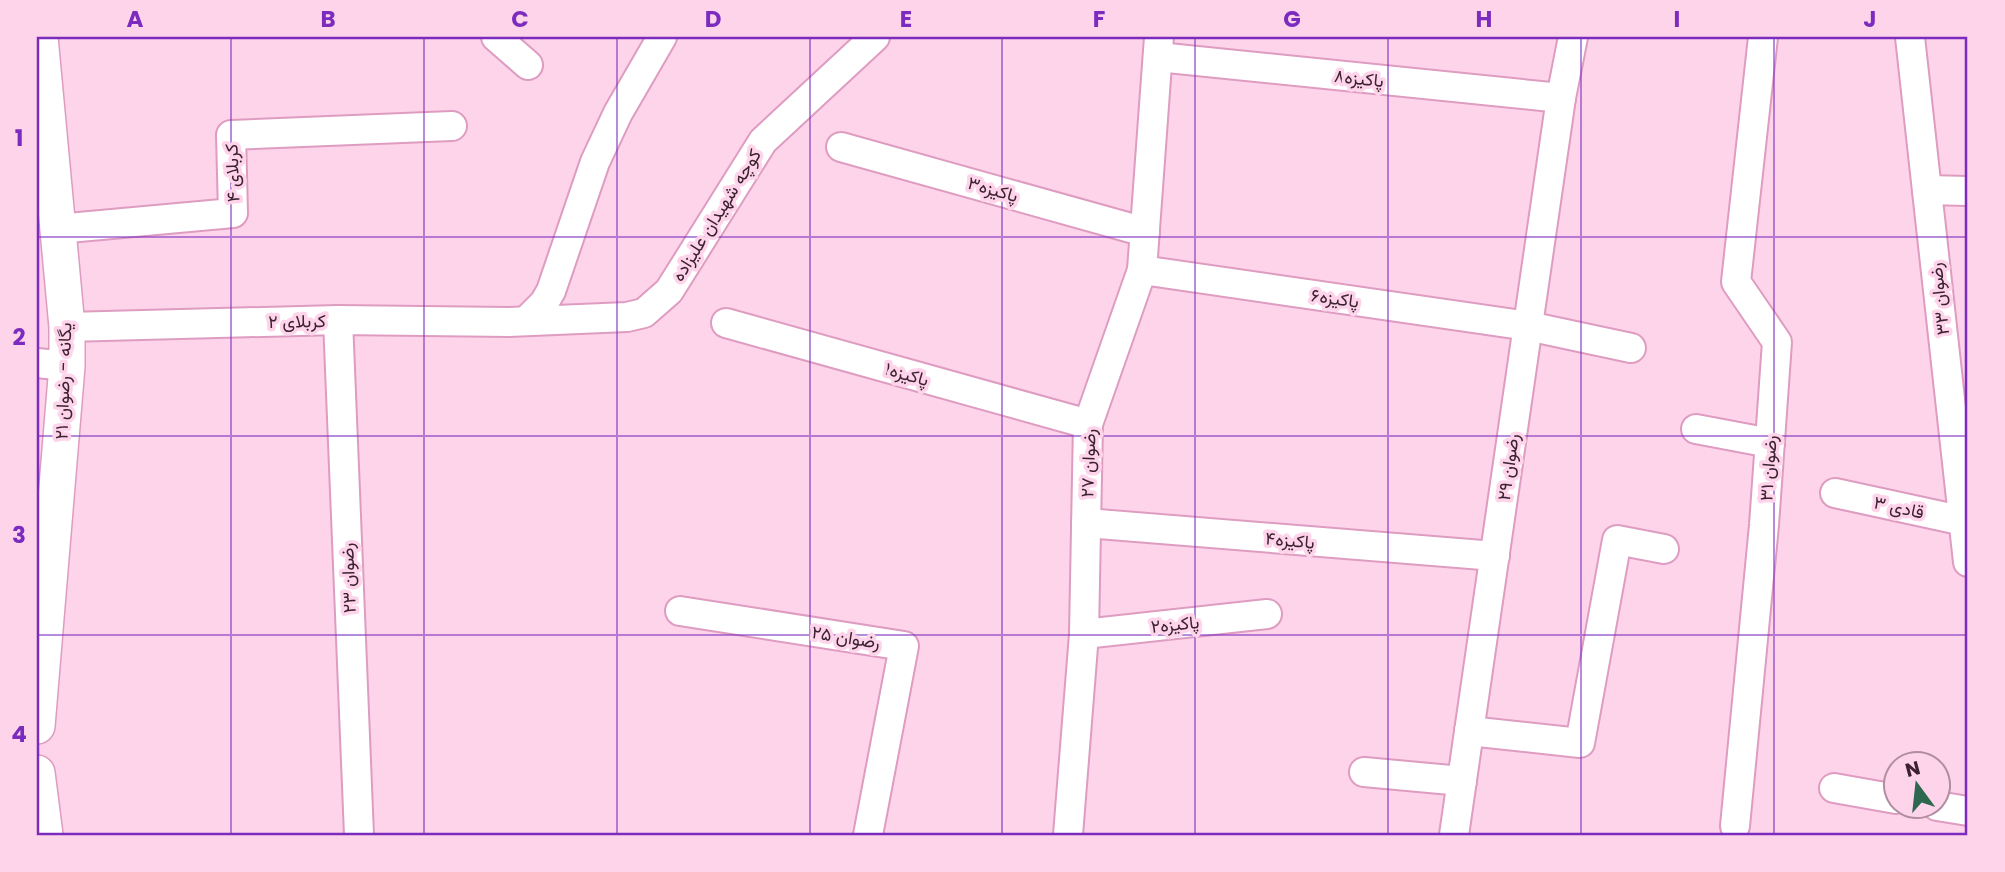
<svg xmlns="http://www.w3.org/2000/svg" width="2005" height="872" font-family="Poppins,Vazirmatn,sans-serif">
<style>
.lines{fill:none;stroke-linecap:round;stroke-linejoin:round}
.minor-casing{stroke:#de9cc1;stroke-width:32}
.tertiary-casing{stroke:#de9cc1;stroke-width:38}
.minor{stroke:#fff;stroke-width:28}
.tertiary{stroke:#fff;stroke-width:35}
.grid{fill:none;stroke:#7b2cbf;stroke-width:2;stroke-opacity:0.55}
.labels{text-anchor:middle;dominant-baseline:central;stroke-width:7;stroke-linejoin:round;paint-order:stroke}
.street-label{font-size:18px;fill:#3c2231;stroke:#fed4eb}
.neatline{fill:none;stroke:#7b2cbf;stroke-width:2.5}
.grid-label{font-size:23px;text-anchor:middle;font-weight:bold;fill:#7b2cbf}
</style>
<rect width="100%" height="100%" fill="#fed4eb"/>
<g class="lines">
<!-- minor casing -->
<g class="minor-casing">
<g id="minor">
<polyline points="496,37 528,65"/>
<polyline points="1910,37 1968,562"/>
<polyline points="1158,57 1561,98"/>
<polyline points="841,147 1145,232"/>
<polyline points="1927,190 1968,191"/>
<polyline points="57,229 233,213 231,135 452,126"/>
<polyline points="1142,270 1528,326 1631,348"/>
<polyline points="338,320 359,835"/>
<polyline points="527,320 544,303 551,291 595,162 618,113 662,37"/>
<polyline points="726,323 1088,424"/>
<polyline points="67,327 338,320 509,322 627,317 644,313 669,291 763,141 875,37"/>
<polyline points="37,363 67,366"/>
<polyline points="1696,429 1770,443"/>
<polyline points="1835,493 1964,521"/>
<polyline points="1086,523 1495,556"/>
<polyline points="680,611 904,646 868,835"/>
<polyline points="1084,634 1267,614"/>
<polyline points="1469,731 1580,743 1617,540 1664,549"/>
<polyline points="1364,772 1462,781"/>
<polyline points="1834,788 1896,799"/>
<polyline points="1937,806 1968,811"/>
<polyline points="1735,826 1764,525 1777,342 1736,282 1763,37"/>
<polyline points="1068,835 1084,634 1088,424 1142,270 1159,37"/>
<polyline points="1454,835 1561,98 1573,37"/>
</g>
</g>
<!-- tertiary casing -->
<g class="tertiary-casing">
<g id="tertiary">
<polyline points="37,726 67,366 67,327 40,37"/>
<polyline points="37,773 45,835"/>
</g>
</g>
<!-- minor -->
<use href="#minor" class="minor"/>
<!-- tertiary -->
<use href="#tertiary" class="tertiary"/>
</g>
<!-- grid -->
<path class="grid" d="M 231,37 L 231,835M 424,37 L 424,835M 617,37 L 617,835M 810,37 L 810,835M 1002,37 L 1002,835M 1195,37 L 1195,835M 1388,37 L 1388,835M 1581,37 L 1581,835M 1774,37 L 1774,835M 37,237 L 1968,237M 37,436 L 1968,436M 37,635 L 1968,635"/>
<g class="labels">
<!-- street labels -->
<g class="street-label">
<text transform="translate(1359 78) rotate(6)">پاکیزه۸</text>
<text transform="translate(232 173) rotate(-92)">کربلای ۴</text>
<text transform="translate(993 189) rotate(16)">پاکیزه۳</text>
<text transform="translate(716 215) rotate(-58)">کوچه شهیدان علیزاده</text>
<text transform="translate(1335 298) rotate(8)">پاکیزه۶</text>
<text transform="translate(1939 299) rotate(-96)">رضوان ۳۳</text>
<text transform="translate(297 321) rotate(-1)">کربلای ۲</text>
<text transform="translate(907 374) rotate(16)">پاکیزه۱</text>
<text transform="translate(63 381) rotate(-88)">یگانه - رضوان ۲۱</text>
<text transform="translate(1088 463) rotate(-88)">رضوان ۲۷</text>
<text transform="translate(1508 467) rotate(-82)">رضوان ۲۹</text>
<text transform="translate(1768 468) rotate(-86)">رضوان ۳۱</text>
<text transform="translate(1899 507) rotate(12)">قادی ۳</text>
<text transform="translate(1290 540) rotate(5)">پاکیزه۴</text>
<text transform="translate(348 578) rotate(-92)">رضوان ۲۳</text>
<text transform="translate(1175 624) rotate(-6)">پاکیزه۲</text>
<text transform="translate(846 637) rotate(9)">رضوان ۲۵</text>
</g>
</g>
<!-- border -->
<rect width="2005" height="872" fill="none" stroke="#fed4eb" stroke-width="77"/>
<!-- north arrow -->
<g transform="translate(1917 785) rotate(345)"><circle r="33" fill="#fed4eb" stroke="#b08da1" stroke-width="2"/>
<path d="M0-5L12 26L0 18L-12 26Z" fill="#2d674f"/>
<text y="-10" font-size="19" font-weight="bold" text-anchor="middle" fill="#3c2231">N</text>
</g>
<rect x="38" y="38" width="1928" height="796" class="neatline"/>
<g class="grid-label">
<text x="135" y="27">A</text>
<text x="328" y="27">B</text>
<text x="520" y="27">C</text>
<text x="713" y="27">D</text>
<text x="906" y="27">E</text>
<text x="1099" y="27">F</text>
<text x="1292" y="27">G</text>
<text x="1484" y="27">H</text>
<text x="1677" y="27">I</text>
<text x="1870" y="27">J</text>
<text x="19" y="146">1</text>
<text x="19" y="345">2</text>
<text x="19" y="543">3</text>
<text x="19" y="742">4</text>
</g>
</svg>
